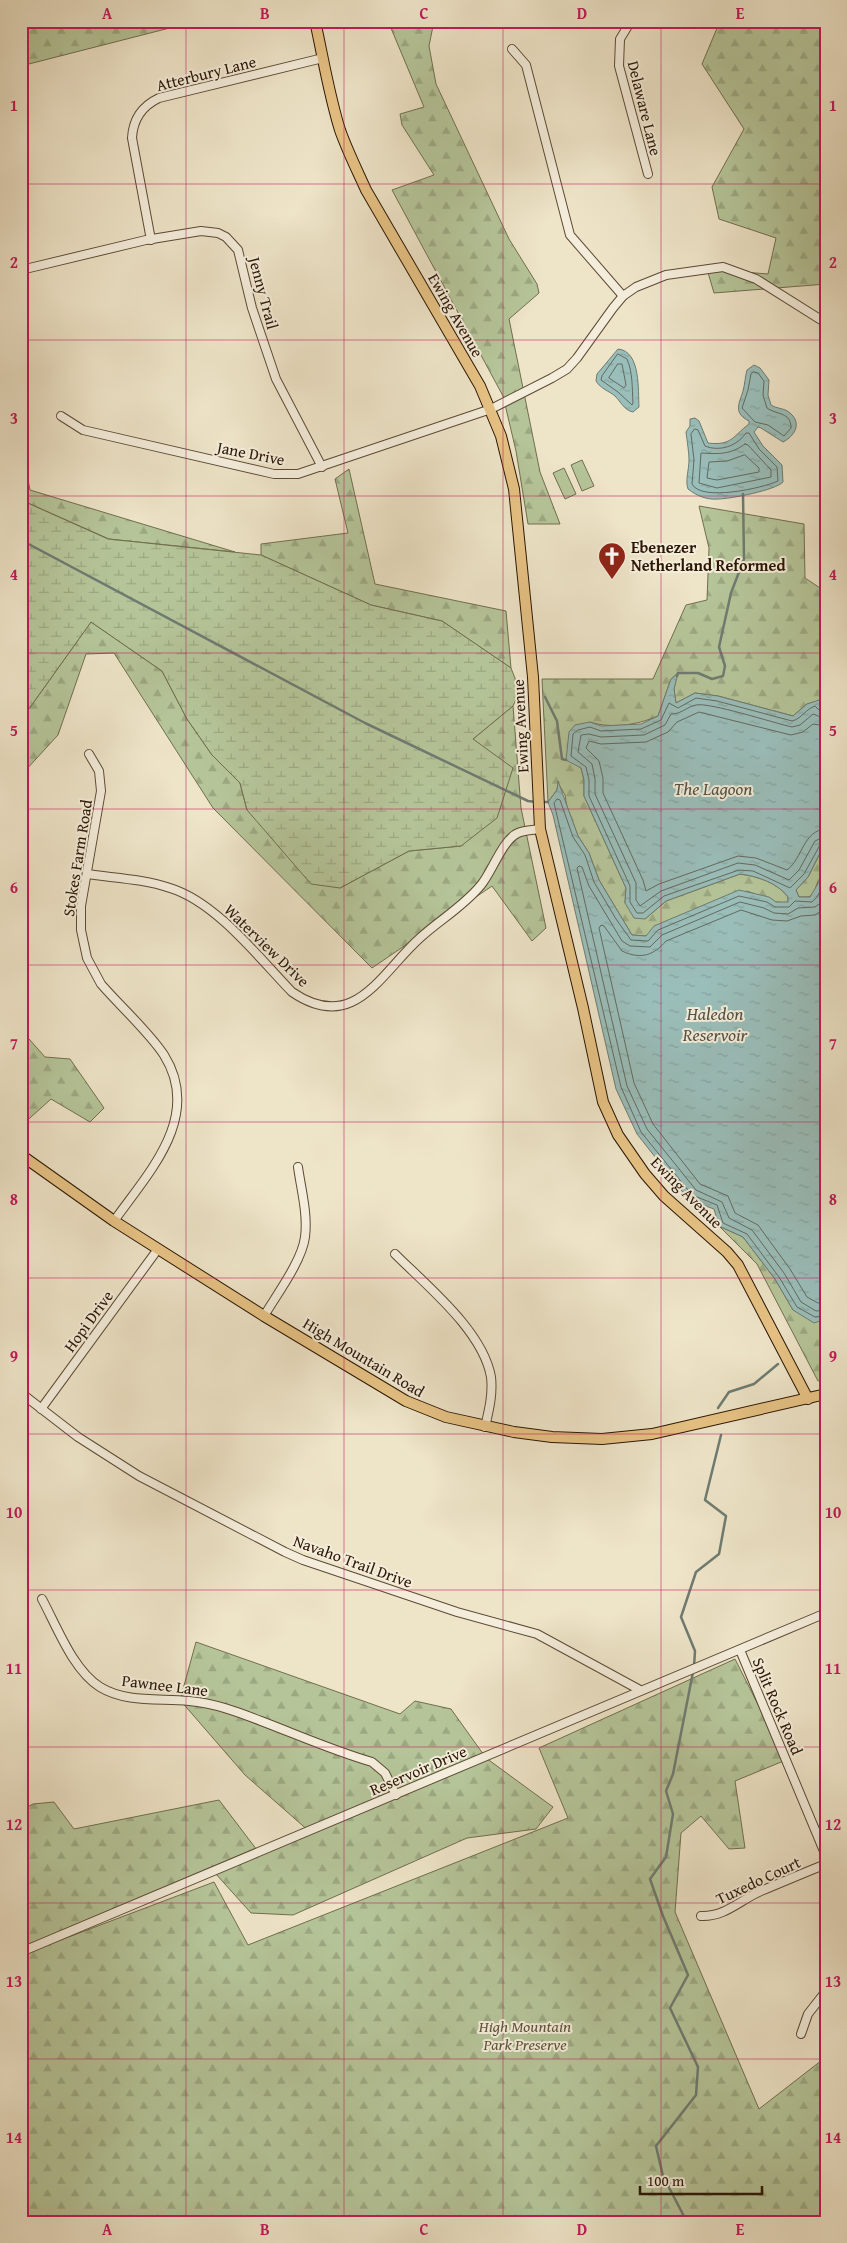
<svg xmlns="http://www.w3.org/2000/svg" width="847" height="2243" font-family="'Gentium Book Plus',serif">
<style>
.forest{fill:url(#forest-firs);stroke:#706e4e}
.wetland{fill:url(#wetland-marsh);stroke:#706e4e}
.garden{fill:#b5c599;stroke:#706e4e}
.water{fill:url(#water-ripples);stroke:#6e7b71}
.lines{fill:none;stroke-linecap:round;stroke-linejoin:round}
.shore{stroke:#626a5f;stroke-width:1}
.stream{stroke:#6e7b71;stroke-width:2.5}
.minor-casing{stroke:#5c4a35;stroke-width:10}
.major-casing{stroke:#2b1604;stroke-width:12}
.minor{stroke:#f4eddb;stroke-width:8}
.major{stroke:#e7c284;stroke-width:10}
.grid{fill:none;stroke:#c2185b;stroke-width:1;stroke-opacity:0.55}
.labels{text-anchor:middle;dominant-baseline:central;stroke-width:4;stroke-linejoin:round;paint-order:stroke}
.street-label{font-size:16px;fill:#2b1604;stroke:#f4eddb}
.poi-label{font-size:16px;font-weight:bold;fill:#2b1604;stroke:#f4eddb;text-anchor:start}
.park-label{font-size:16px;font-style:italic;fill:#5b5338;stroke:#f4eddb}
.water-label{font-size:18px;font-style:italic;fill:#525144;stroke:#f4eddb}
.neatline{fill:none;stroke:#c2185b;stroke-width:2}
.grid-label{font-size:16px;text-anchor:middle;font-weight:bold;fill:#c2185b}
</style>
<defs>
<pattern id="forest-firs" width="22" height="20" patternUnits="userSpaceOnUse" patternTransform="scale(1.25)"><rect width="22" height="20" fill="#b5c599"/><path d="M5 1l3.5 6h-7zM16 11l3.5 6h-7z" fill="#9ca882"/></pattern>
<pattern id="wetland-marsh" width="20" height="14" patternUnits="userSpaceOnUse" patternTransform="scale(1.25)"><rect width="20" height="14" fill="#b5c599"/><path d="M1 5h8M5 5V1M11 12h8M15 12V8" fill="none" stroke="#9ca882"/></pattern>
<pattern id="water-ripples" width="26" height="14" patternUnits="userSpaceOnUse" patternTransform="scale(1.25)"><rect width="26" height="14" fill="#9abeba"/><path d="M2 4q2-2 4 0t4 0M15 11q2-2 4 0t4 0" fill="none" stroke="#85a39e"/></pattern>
</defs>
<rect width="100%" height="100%" fill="#eee4c8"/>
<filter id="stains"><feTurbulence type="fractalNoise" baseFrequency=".004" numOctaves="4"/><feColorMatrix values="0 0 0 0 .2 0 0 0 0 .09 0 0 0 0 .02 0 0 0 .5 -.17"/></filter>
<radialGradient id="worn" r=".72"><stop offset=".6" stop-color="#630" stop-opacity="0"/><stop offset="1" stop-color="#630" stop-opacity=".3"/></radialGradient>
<!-- forest -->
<g class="forest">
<polygon points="21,21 197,21 21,66"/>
<polygon points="388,21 434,21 429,46 436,84 509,239 537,284 539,293 509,319 540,472 560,524 528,524 516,451 503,396 392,190 434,175 402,125 400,114 424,107"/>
<polygon points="720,21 826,21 826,284 714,293 707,269 768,274 776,238 719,219 712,187 744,129 702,64"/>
<polygon points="21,444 30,490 235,552 109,539 21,500"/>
<polygon points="349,469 375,584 506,611 511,668 442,621 371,605 261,555 261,544 348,533 335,479"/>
<path d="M 699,506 L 804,524 L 805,578 L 826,592 L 826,713 L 822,700 L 807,704 L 793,716 L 718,696 L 695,693 L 676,703 L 674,689 L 677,674 L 671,679 L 658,716 C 637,725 612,729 590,722 L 581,768 L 584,780 L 584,796 L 626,888 L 625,903 L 645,919 L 666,901 L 740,874 C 757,876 778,883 788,897 L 788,903 L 776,902 L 747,891 L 646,936 L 632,935 L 599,880 L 589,853 L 578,836 L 567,807 L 565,795 L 558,783 L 557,790 L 548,802 L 542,679 L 653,679 L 686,605 L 707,600 L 709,548 Z"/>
<polygon points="91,622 162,671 187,719 212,755 240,783 247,810 340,888 409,851 461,846 473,739 513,706 521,808 546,928 532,941 492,886 372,968 213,808 114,653 86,654 58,735 24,772 21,782 21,720"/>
<polygon points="826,841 826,870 818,881 813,895 808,897 799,897 796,890 808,877"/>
<polygon points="21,1030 45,1057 70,1059 104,1108 90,1122 51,1099 21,1126"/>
<polygon points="719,1226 743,1237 775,1279 793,1310 824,1321 826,1319 826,1378 818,1381 757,1264"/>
<polygon points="196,1642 400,1714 415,1701 451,1709 486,1758 553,1807 536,1829 467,1838 293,1915 251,1913 215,1873 21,1947 21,1810 33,1804 54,1802 74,1829 219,1800 260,1854 310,1832 245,1775 180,1700"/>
<polygon points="735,1659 786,1760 735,1781 745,1848 729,1849 701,1816 681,1833 675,1912 759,2109 826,2057 826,2222 21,2222 21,1955 214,1882 248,1945 568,1818 539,1748"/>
</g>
<!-- wetland -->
<polygon class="wetland" points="21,500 108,539 261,555 371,605 442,621 511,668 520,691 513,706 473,739 513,768 497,818 461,846 409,851 340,888 311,884 247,810 240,783 212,755 187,719 162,671 91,622 21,720"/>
<!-- garden -->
<g class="garden">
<polygon points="582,460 594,486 582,491 571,465"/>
<polygon points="564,468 576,494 565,499 553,473"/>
</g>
<!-- water -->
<g class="water">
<path d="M 618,349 C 641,351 638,391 639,407 L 633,412 C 624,410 621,402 615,396 C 609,391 601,389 596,381 L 597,374 Z"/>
<path d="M 754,365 L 760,368 L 769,380 L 768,395 L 771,405 C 777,409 785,408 790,413 C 802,423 795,436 783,442 L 761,428 L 758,427 L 754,432 L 763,446 L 782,465 L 783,482 C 776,490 730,499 718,499 C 707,500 697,496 688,489 C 685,480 689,470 689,460 C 689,453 687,440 686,432 L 690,426 L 690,419 L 695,418 L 699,421 L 708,443 C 732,446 733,436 749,424 L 749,421 C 733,413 739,404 743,391 C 745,384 745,377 747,370 Z"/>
<path d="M 826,491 L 826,563 C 815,549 821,515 823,497 Z"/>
<path d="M 678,673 L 674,689 L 676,703 L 695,693 L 718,696 L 793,716 L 807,704 L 822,699 L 826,713 L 826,841 L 808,877 L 796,890 L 799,897 L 810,897 L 826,870 L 826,1319 L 814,1323 L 793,1310 L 775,1279 L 743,1237 L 719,1226 L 714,1209 L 689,1200 L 637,1134 L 616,1089 L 553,815 L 548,802 L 557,790 L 558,781 L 578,836 L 589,853 L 599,880 L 632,935 L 646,936 L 654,926 L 739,890 L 769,897 L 776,902 L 788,902 L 788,897 C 778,883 757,876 740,874 L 666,901 L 645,919 L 634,918 L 625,903 L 626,888 L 584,796 L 584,780 L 581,768 L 566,760 L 569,732 L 575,725 L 590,722 L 601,726 L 641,724 L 658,716 L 671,679 Z"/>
</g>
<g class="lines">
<!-- shore -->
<g class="shore">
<path d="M 618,354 L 627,359 C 633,373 632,388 633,403 L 632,405 L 618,392 L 601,380 L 602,376 Z"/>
<polygon points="618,364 622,364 626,385 624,388 609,378"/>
<path d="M 754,372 L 758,373 L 764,381 L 763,395 L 767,408 C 777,415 791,412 791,428 L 784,436 L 768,425 L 755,422 L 742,408 L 748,390 L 751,374 Z"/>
<path d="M 695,429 L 698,430 L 705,446 C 720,452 737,446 746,433 L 749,433 L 759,449 L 777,467 L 778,481 C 763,488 701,502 692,484 L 694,460 L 691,434 Z"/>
<path d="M 745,444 L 748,445 L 771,470 L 771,477 L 717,488 L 699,483 L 701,453 C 718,454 730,455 745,444 Z"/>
<polygon points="745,455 759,468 759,472 717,480 707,478 709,462 727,461"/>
<path d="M 826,713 L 821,712 L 815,706 C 806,709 801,719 792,721 L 717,701 L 696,698 L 678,708 L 669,703 L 661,720 L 641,729 L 601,731 L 590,727 L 578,730 L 573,734 L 571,756 L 586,767 L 589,780 L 589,796 L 630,886 L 630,902 L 637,913 L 643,913 L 664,896 L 739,870 L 753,871 L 790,888 L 804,874 L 820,845 L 826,843"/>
<path d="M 826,719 L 813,714 L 800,725 L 792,727 C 774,723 709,702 696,705 C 686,707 682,714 671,714 L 665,725 L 644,735 L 601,737 L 589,734 L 581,735 L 578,752 L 592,764 L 595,779 L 595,794 L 636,883 L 636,900 L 640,906 L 661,891 L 738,863 L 755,865 L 789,880 L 799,870 L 815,841 L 826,836"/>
<path d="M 826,726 L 813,724 L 803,732 L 791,735 L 699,712 L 677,722 L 668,732 L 646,742 L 601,744 L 589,741 L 586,748 L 599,761 L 603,778 L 603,793 L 643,880 L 646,891 L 659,884 L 738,856 L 756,858 L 787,870 C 803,858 803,830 826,829"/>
<polyline points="826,880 817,897 812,902 795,901 789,907 775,907 767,902 739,896 658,930 648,941 631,940 616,919 594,882 585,855 573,837 560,800 557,799 554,803 621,1087 641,1132 692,1195 717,1205 723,1223 747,1234 779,1277 797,1307 815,1317 826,1316"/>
<polyline points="826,893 822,902 815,907 798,908 788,914 774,913 764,908 740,902 662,935 650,947 630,946 622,941 589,886 582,867 579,866 577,868 627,1086 647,1129 696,1190 722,1202 729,1218 752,1230 784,1273 801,1302 816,1311 826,1310"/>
<path d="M 826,908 L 815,915 L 801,916 L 787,921 L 772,920 L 741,910 L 666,941 C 654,955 641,960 622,951 L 604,926 L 601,925 L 599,928 L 634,1083 L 653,1124 L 700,1184 L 728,1196 L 735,1213 L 758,1225 L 790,1269 L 807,1297 L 818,1303 L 826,1302"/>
</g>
<!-- stream -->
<g class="stream">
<polyline points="21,540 365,723 528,801 536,802"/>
<polyline points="677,676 678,673 698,673 712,679 723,676 725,666 719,647 731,593 744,559 743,494"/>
<polyline points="545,697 557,721 562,759 566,760"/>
<polyline points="542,802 548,802"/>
<polyline points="718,1408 729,1392 754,1384 778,1364"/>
<polyline points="694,1667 695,1651 681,1617 696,1572 719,1554 726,1516 705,1500 721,1435"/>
<polyline points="687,2222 663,2176 656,2146 696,2095 698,2067 670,2008 688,1975 663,1916 650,1879 666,1857 673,1814 666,1791 673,1774 693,1672"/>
</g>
<!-- minor casing -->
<g class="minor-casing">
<g id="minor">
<polyline points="631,21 620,39 619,66 648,174"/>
<polyline points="512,49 526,65 570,235 623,296"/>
<path d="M 151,240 L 132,138 C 133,119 142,106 159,98 L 323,58"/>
<polyline points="21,270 146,240 201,231 218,233 226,237 238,250 252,308 276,379 322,467"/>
<polyline points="61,416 83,430 274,474 298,474 491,409 552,378 567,369 577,358 613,308 623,296 636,287 666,275 723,267 756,279 826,323"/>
<path d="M 89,754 L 99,771 L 101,791 L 81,906 L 81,930 L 87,958 L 101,984 C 120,1006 149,1032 164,1055 C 203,1117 148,1173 114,1221"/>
<path d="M 87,874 C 114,878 144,879 170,888 C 216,902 259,958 292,992 C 355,1035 381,972 421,937 C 441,919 464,906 481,885 C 492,872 503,839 518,833 C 524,830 533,830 540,829"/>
<path d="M 395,1254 C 427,1286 483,1331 491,1377 C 493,1394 489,1410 485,1427"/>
<path d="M 264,1316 C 277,1294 302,1261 305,1237 C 308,1214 301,1189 298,1167"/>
<polyline points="21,1393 78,1437 139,1476 285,1552 303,1560 457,1612 537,1634 640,1690"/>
<polyline points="41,1409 158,1249"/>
<path d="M 42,1599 C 57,1627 73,1670 100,1687 C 126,1703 159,1698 189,1701 C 214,1703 238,1712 261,1721 C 298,1735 334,1751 372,1762 L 385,1773 L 396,1795"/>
<polyline points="740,1650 826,1856"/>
<path d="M 701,1916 C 725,1917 740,1900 761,1891 C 782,1882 804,1873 826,1864"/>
<polyline points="21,1952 826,1613"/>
<polyline points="801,2034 808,2014 826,1991"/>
</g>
</g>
<!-- major casing -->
<g class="major-casing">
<g id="major">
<path d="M 315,21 C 323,57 329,95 340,130 C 347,150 357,170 366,190 L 480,386 L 501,436 L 514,489 L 533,677 L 540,829 L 583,1008 L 603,1102 L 618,1135 L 645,1174 L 664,1196 L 727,1252 L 738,1265 L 808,1399"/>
<polyline points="21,1155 114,1221 264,1316 406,1401 446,1417 514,1432 552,1437 602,1439 652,1434 826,1394"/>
</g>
</g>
<!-- minor -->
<use href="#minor" class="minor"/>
<!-- major -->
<use href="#major" class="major"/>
</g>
<!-- grid -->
<path class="grid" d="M 186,21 L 186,2222M 344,21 L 344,2222M 503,21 L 503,2222M 661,21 L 661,2222M 21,184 L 826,184M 21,340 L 826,340M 21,496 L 826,496M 21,653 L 826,653M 21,809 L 826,809M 21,965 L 826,965M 21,1122 L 826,1122M 21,1278 L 826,1278M 21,1434 L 826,1434M 21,1590 L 826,1590M 21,1747 L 826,1747M 21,1903 L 826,1903M 21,2059 L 826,2059"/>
<!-- icons -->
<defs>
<g id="church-pin" transform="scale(1.4375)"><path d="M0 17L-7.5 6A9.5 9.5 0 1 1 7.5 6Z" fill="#8f2418" stroke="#f4eddb"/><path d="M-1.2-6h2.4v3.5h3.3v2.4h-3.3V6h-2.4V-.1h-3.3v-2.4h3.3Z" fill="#fff"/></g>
</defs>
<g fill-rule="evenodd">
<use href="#church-pin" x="612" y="556"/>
</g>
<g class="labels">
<!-- street labels -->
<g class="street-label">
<text transform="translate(206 73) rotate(-14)">Atterbury Lane</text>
<text transform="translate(645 108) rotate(76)">Delaware Lane</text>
<text transform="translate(264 293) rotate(75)">Jenny Trail</text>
<text transform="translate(456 315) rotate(60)">Ewing Avenue</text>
<text transform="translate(251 453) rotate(11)">Jane Drive</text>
<text transform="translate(520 726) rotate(-93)">Ewing Avenue</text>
<text transform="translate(77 858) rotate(-81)">Stokes Farm Road</text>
<text transform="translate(267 945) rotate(44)">Waterview Drive</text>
<text transform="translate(687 1192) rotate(45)">Ewing Avenue</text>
<text transform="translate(88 1321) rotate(-54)">Hopi Drive</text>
<text transform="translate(364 1357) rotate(31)">High Mountain Road</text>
<text transform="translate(353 1561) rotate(20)">Navaho Trail Drive</text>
<text transform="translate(165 1685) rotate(7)">Pawnee Lane</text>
<text transform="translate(778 1706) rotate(67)">Split Rock Road</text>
<text transform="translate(418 1770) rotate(-23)">Reservoir Drive</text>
<text transform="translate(758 1880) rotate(-25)">Tuxedo Court</text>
</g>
<!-- poi labels -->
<g class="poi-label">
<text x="631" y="547">Ebenezer<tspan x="631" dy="18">Netherland Reformed</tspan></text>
</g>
<!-- park labels -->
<g class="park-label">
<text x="525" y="2026">High Mountain<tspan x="525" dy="18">Park Preserve</tspan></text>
</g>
<!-- water labels -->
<g class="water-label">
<text x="713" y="788">The Lagoon</text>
<text x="715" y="1013">Haledon<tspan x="715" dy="21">Reservoir</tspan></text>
</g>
</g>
<!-- margin -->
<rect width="847" height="2243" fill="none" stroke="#eee4c8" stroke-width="55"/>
<!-- scale -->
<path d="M640 2186v8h122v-8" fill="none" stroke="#2b1604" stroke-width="2.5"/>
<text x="647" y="2186" font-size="15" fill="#2b1604" stroke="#f4eddb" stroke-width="4" paint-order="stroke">100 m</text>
<rect x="28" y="28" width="792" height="2188" class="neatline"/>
<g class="grid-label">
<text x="107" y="19">A</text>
<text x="265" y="19">B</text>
<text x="424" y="19">C</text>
<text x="582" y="19">D</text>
<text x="740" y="19">E</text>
<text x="14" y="111">1</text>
<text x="833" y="111">1</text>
<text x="14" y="268">2</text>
<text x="833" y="268">2</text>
<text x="14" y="424">3</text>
<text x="833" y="424">3</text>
<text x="14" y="580">4</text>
<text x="833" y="580">4</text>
<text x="14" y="736">5</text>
<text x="833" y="736">5</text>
<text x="14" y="893">6</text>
<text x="833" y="893">6</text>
<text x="14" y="1049">7</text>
<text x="833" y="1049">7</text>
<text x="14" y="1205">8</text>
<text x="833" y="1205">8</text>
<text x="14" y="1362">9</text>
<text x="833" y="1362">9</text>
<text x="14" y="1518">10</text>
<text x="833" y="1518">10</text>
<text x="14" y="1674">11</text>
<text x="833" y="1674">11</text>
<text x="14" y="1830">12</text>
<text x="833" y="1830">12</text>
<text x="14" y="1987">13</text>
<text x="833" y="1987">13</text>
<text x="14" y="2143">14</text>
<text x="833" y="2143">14</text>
<text x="107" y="2235">A</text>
<text x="265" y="2235">B</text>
<text x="424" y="2235">C</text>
<text x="582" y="2235">D</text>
<text x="740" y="2235">E</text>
</g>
<rect width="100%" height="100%" filter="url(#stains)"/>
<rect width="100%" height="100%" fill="url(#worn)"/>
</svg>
